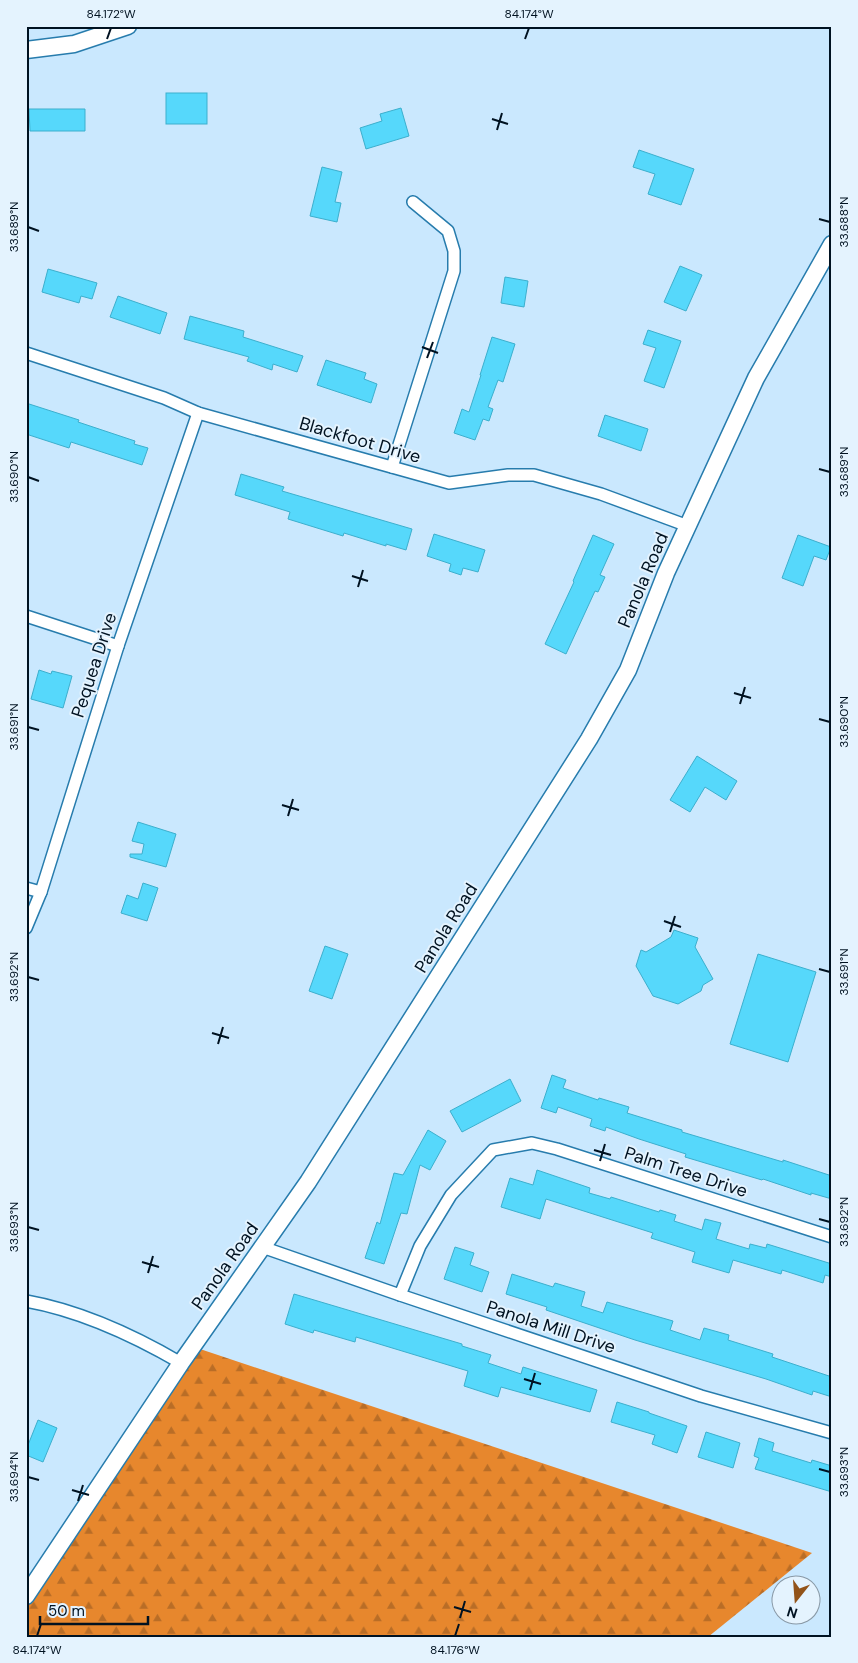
<svg xmlns="http://www.w3.org/2000/svg" width="858" height="1663" font-family="'DM Sans',sans-serif">
<style>
.forest{fill:url(#forest-firs)}
.building{fill:#56d8fb;stroke:#3cafcd}
.lines{fill:none;stroke-linecap:round;stroke-linejoin:round}
.street-casing{stroke:#277cad;stroke-width:14}
.secondary-casing{stroke:#277cad;stroke-width:19}
.street{stroke:#fff;stroke-width:11}
.secondary{stroke:#fff;stroke-width:16}
.ticks{fill:none;stroke:#001221;stroke-width:2}
.labels{text-anchor:middle;dominant-baseline:central;stroke-width:4;stroke-linejoin:round;paint-order:stroke}
.street-label{font-size:18px;fill:#001221;stroke:#e4f3fe}
.neatline{fill:none;stroke:#001221;stroke-width:2}
.ticks-label{font-size:12px;text-anchor:middle;fill:#001221}
</style>
<defs>
<pattern id="forest-firs" width="22" height="20" patternUnits="userSpaceOnUse" patternTransform="scale(1.25)"><rect width="22" height="20" fill="#e7872d"/><path d="M5 1l3.5 6h-7zM16 11l3.5 6h-7z" fill="#b96d26"/></pattern>
</defs>
<rect width="100%" height="100%" fill="#cae8fe"/>
<!-- forest -->
<polygon class="forest" points="197,1348 812,1553 708,1637 26,1637 26,1595"/>
<!-- building -->
<g class="building">
<rect x="166" y="93" width="41" height="31"/>
<polygon points="401,108 409,136 366,149 360,128 382,121 380,114"/>
<polygon points="29,109 85,109 85,131 30,131"/>
<polygon points="639,150 694,169 681,205 648,194 655,174 633,167"/>
<polygon points="322,167 342,172 335,202 341,203 337,222 310,216"/>
<polygon points="680,266 702,275 686,311 664,302"/>
<polygon points="48,269 97,283 92,299 81,296 79,303 42,292"/>
<polygon points="505,277 528,281 524,307 501,303"/>
<polygon points="118,296 167,313 160,334 110,317"/>
<polygon points="190,316 244,331 243,337 303,356 297,372 273,364 272,370 247,361 249,357 184,339"/>
<polygon points="648,330 681,341 664,388 644,381 656,348 643,344"/>
<polygon points="492,337 515,344 503,382 498,380 488,407 493,409 489,421 483,419 475,440 454,433 462,409 469,412 481,375 480,375"/>
<polygon points="326,360 366,373 364,379 377,384 371,403 317,385"/>
<polygon points="26,403 79,420 78,422 135,441 134,444 148,448 142,465 71,442 69,448 26,434"/>
<polygon points="605,415 648,429 641,451 598,436"/>
<polygon points="241,474 284,487 282,491 412,529 406,550 386,544 386,546 344,533 343,536 288,519 290,512 235,495"/>
<polygon points="434,534 485,550 478,572 463,568 461,575 449,571 451,564 427,556"/>
<polygon points="593,535 614,544 600,575 605,577 598,592 595,591 566,654 545,644 574,582 573,581"/>
<polygon points="798,535 831,547 826,560 814,556 803,586 782,578"/>
<polygon points="39,670 51,674 52,671 72,676 63,708 31,699"/>
<polygon points="697,756 737,781 726,800 705,787 690,812 670,800"/>
<polygon points="138,822 176,834 166,867 130,857 130,854 142,854 144,844 132,841"/>
<polygon points="143,883 158,888 147,921 121,913 127,895 138,899"/>
<polygon points="674,930 698,938 695,947 713,979 703,985 701,991 678,1004 653,996 636,966 641,950 646,952 671,937"/>
<polygon points="325,946 348,954 332,999 309,991"/>
<polygon points="758,954 816,972 788,1062 730,1044"/>
<polygon points="552,1075 566,1080 563,1088 598,1100 599,1098 629,1107 627,1113 682,1130 682,1132 783,1162 783,1160 832,1176 832,1199 811,1193 811,1195 763,1179 762,1180 685,1157 686,1154 639,1139 606,1127 605,1131 590,1126 592,1119 558,1107 556,1113 541,1108"/>
<polygon points="510,1079 521,1101 462,1132 450,1111"/>
<polygon points="428,1130 446,1141 430,1170 420,1165 407,1214 401,1213 384,1264 365,1258 377,1222 380,1224 394,1173 403,1175"/>
<polygon points="537,1170 590,1188 589,1193 610,1199 611,1197 659,1212 660,1210 676,1215 674,1221 702,1230 705,1219 721,1223 716,1239 749,1249 750,1244 766,1248 767,1244 832,1264 832,1277 825,1275 823,1283 782,1270 781,1274 733,1260 729,1273 692,1262 695,1252 651,1238 653,1233 546,1199 540,1219 501,1207 510,1178 533,1185"/>
<polygon points="455,1247 474,1253 470,1265 489,1272 482,1292 444,1279"/>
<polygon points="512,1274 553,1287 555,1283 585,1292 581,1306 603,1313 607,1302 673,1321 670,1330 700,1340 704,1328 729,1335 728,1340 773,1354 772,1357 832,1377 832,1397 813,1391 812,1395 766,1379 635,1340 546,1310 547,1307 506,1294"/>
<polygon points="294,1294 462,1344 462,1346 491,1355 488,1363 521,1374 523,1367 597,1390 590,1412 501,1387 498,1397 464,1386 468,1371 356,1337 355,1342 314,1330 313,1333 285,1324"/>
<polygon points="617,1402 649,1412 649,1413 687,1426 677,1453 652,1444 655,1435 611,1422"/>
<polygon points="38,1420 57,1428 43,1462 26,1455 26,1450"/>
<polygon points="706,1432 740,1443 733,1468 698,1457"/>
<polygon points="759,1438 774,1443 772,1451 811,1463 812,1460 832,1466 832,1492 755,1469 759,1458 754,1456"/>
</g>
<g class="lines">
<!-- street casing -->
<g class="street-casing">
<g id="street">
<polyline points="26,353 164,398 198,413 449,483 508,475 534,475 601,494 688,526"/>
<polyline points="392,467 454,271 454,251 448,231 413,202"/>
<polyline points="26,616 118,646"/>
<polyline points="26,888 41,892"/>
<polyline points="26,928 41,892 118,646 198,413"/>
<polyline points="262,1247 400,1295 701,1396 832,1433"/>
<polyline points="400,1295 420,1246 451,1195 493,1150 532,1143 557,1149 832,1237"/>
<path d="M 26,1301 C 82,1311 133,1335 181,1363"/>
</g>
</g>
<!-- secondary casing -->
<g class="secondary-casing">
<g id="secondary">
<polyline points="26,50 74,44 128,26"/>
<polyline points="26,1596 181,1363 308,1182 589,739 628,670 666,573 756,378 832,244"/>
</g>
</g>
<!-- street -->
<use href="#street" class="street"/>
<!-- secondary -->
<use href="#secondary" class="secondary"/>
</g>
<!-- ticks -->
<path class="ticks" d="M 107,39 L 111,28M 525,39 L 529,28M 492,119 L 508,124M 497,130 L 502,113M 819,219 L 830,222M 28,227 L 39,231M 422,347 L 438,353M 427,358 L 433,342M 819,469 L 830,472M 28,477 L 39,481M 352,576 L 368,581M 358,587 L 363,570M 734,693 L 751,698M 740,704 L 745,687M 819,719 L 830,722M 28,727 L 39,730M 282,805 L 299,810M 288,816 L 293,799M 664,921 L 681,927M 670,932 L 675,916M 819,969 L 830,972M 28,977 L 39,980M 212,1033 L 229,1038M 218,1044 L 223,1027M 594,1150 L 611,1155M 600,1161 L 605,1144M 819,1219 L 830,1222M 28,1227 L 39,1230M 142,1262 L 159,1267M 148,1273 L 153,1256M 524,1379 L 541,1384M 530,1390 L 535,1373M 819,1469 L 830,1472M 28,1477 L 39,1480M 72,1490 L 89,1495M 78,1501 L 83,1485M 454,1607 L 471,1612M 460,1618 L 465,1601M 37,1636 L 41,1624M 455,1636 L 459,1624"/>
<g class="labels">
<!-- street labels -->
<g class="street-label">
<text transform="translate(360 440) rotate(16)">Blackfoot Drive</text>
<text transform="translate(643 580) rotate(-67)">Panola Road</text>
<text transform="translate(94 665) rotate(-72)">Pequea Drive</text>
<text transform="translate(446 928) rotate(-58)">Panola Road</text>
<text transform="translate(686 1172) rotate(18)">Palm Tree Drive</text>
<text transform="translate(225 1266) rotate(-55)">Panola Road</text>
<text transform="translate(551 1327) rotate(18)">Panola Mill Drive</text>
</g>
</g>
<!-- border -->
<rect width="858" height="1663" fill="none" stroke="#e4f3fe" stroke-width="55"/>
<!-- north arrow -->
<g transform="translate(796 1600) rotate(197)"><circle r="24" fill="#e4f3fe" stroke="#8999a6"/>
<path d="M0-4L9 19L0 12L-9 19Z" fill="#925319"/>
<text y="-8" font-size="14" font-weight="bold" text-anchor="middle" fill="#001221">N</text>
</g>
<!-- scale -->
<path d="M40 1616v8h108v-8" fill="none" stroke="#001221" stroke-width="2.5"/>
<text x="48" y="1616" font-size="15" fill="#001221" stroke="#e4f3fe" stroke-width="4" paint-order="stroke">50 m</text>
<rect x="28" y="28" width="802" height="1608" class="neatline"/>
<g class="ticks-label">
<text x="111" y="18">84.172°W</text>
<text x="529" y="18">84.174°W</text>
<text transform="translate(844 222) rotate(-90)" y="4">33.688°N</text>
<text transform="translate(14 227) rotate(-90)" y="4">33.689°N</text>
<text transform="translate(844 472) rotate(-90)" y="4">33.689°N</text>
<text transform="translate(14 477) rotate(-90)" y="4">33.690°N</text>
<text transform="translate(844 722) rotate(-90)" y="4">33.690°N</text>
<text transform="translate(14 727) rotate(-90)" y="4">33.691°N</text>
<text transform="translate(844 972) rotate(-90)" y="4">33.691°N</text>
<text transform="translate(14 977) rotate(-90)" y="4">33.692°N</text>
<text transform="translate(844 1222) rotate(-90)" y="4">33.692°N</text>
<text transform="translate(14 1227) rotate(-90)" y="4">33.693°N</text>
<text transform="translate(844 1472) rotate(-90)" y="4">33.693°N</text>
<text transform="translate(14 1477) rotate(-90)" y="4">33.694°N</text>
<text x="37" y="1654">84.174°W</text>
<text x="455" y="1654">84.176°W</text>
</g>
</svg>
